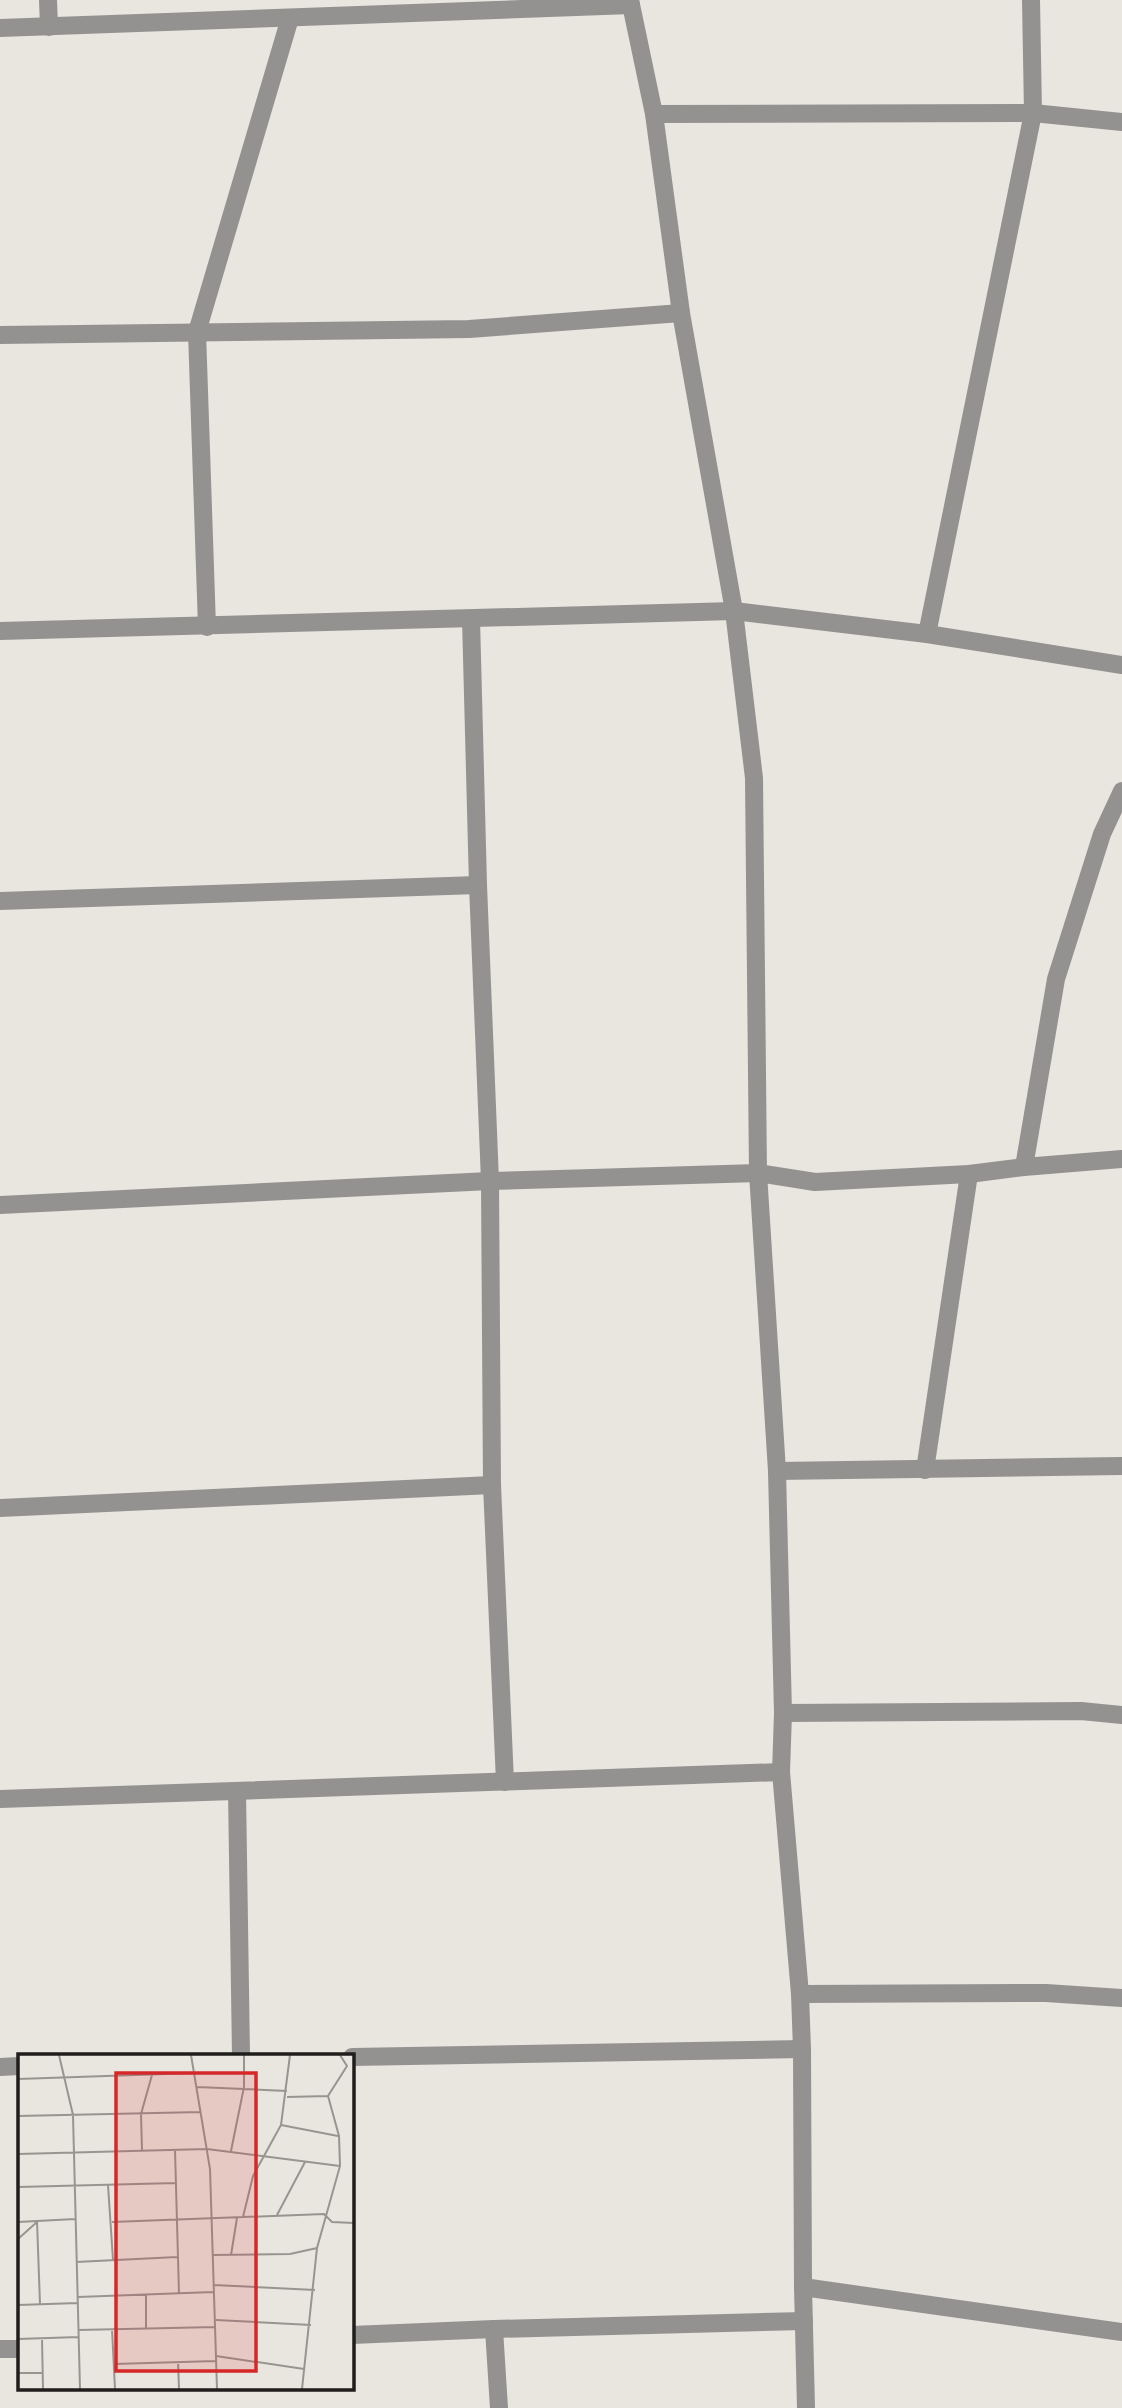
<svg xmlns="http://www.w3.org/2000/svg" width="1122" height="2408" font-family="Raleway,sans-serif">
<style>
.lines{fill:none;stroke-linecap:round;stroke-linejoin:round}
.street{stroke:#949290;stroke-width:18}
.inset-road{fill:none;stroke:#989591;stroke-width:2}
.view{fill:#d62828;fill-opacity:0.15;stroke:#d62828;stroke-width:3.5}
.inset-edge{fill:none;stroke:#1f1e1b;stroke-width:3.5}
</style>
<rect width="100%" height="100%" fill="#e9e5df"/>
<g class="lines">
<!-- street -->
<g class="street">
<polyline points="48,0 49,27"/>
<polyline points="630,0 654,114 681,313 734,611 754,778 758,1173 777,1471 783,1713 781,1772 800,1994 802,2049 803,2287 806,2408"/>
<polyline points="0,28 631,5"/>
<polyline points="654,114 1033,113 1122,122"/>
<polyline points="0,335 469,329 681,313"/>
<polyline points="471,619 478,885 490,1181 492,1485 505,1782"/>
<polyline points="207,627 197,332 290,18"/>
<polyline points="0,631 734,611 927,634 1122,665"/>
<polyline points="927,634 1033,113 1031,0"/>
<polyline points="0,901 478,885"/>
<polyline points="1024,1167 1056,979 1102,834 1122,791"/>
<polyline points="0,1205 490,1181 758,1173 815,1182 969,1174 1024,1167 1122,1159"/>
<polyline points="925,1470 969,1174"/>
<polyline points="777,1471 1122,1466"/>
<polyline points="0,1508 492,1485"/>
<polyline points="783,1713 1081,1711 1122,1715"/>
<polyline points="237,1791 241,2056"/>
<polyline points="0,1799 781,1772"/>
<polyline points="800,1994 1046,1993 1122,1998"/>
<polyline points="352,2057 802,2049"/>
<polyline points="0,2067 19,2066"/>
<polyline points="803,2287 1122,2332"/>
<polyline points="494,2329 499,2408"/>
<polyline points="352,2335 494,2329 804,2321"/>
<polyline points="0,2349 19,2349"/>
</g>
</g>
<!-- overview -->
<g transform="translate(18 2054)">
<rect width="336" height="336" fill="#e9e5df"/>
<path class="inset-road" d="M 41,1 L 55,61 L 62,335M 173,1 L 192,115 L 199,335M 0,25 L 177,19M 179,33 L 269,37M 269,43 L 310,42M 0,62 L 183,58M 263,71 L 320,82M 124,96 L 123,60 L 134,21M 157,96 L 161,240M 213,97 L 226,33 L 226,1M 0,100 L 189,95 L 322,112M 90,131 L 95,206M 0,133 L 158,129M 259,161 L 287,108M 225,163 L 235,122 L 263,71 L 272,1M 19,167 L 22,250M 0,168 L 57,165M 94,168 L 306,160 L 314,168 L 336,169M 0,185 L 19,168M 195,201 L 272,200 L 299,194M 213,201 L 219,164M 58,208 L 159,203M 196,231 L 297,236M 128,241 L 128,274M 60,243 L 195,238M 0,251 L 60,249M 198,266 L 293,271M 94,275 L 97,335M 60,276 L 198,273M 24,284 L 25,335M 0,285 L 61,283M 198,302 L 286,315M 160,307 L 161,335M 96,310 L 198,307M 0,319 L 24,319M 284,335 L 299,194 L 322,112 L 321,82 L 310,42 L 329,12 L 322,1"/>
<path class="view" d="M 98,19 L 238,19 L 238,317 L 98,317 Z"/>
<rect width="336" height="336" class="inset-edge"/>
</g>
</svg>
